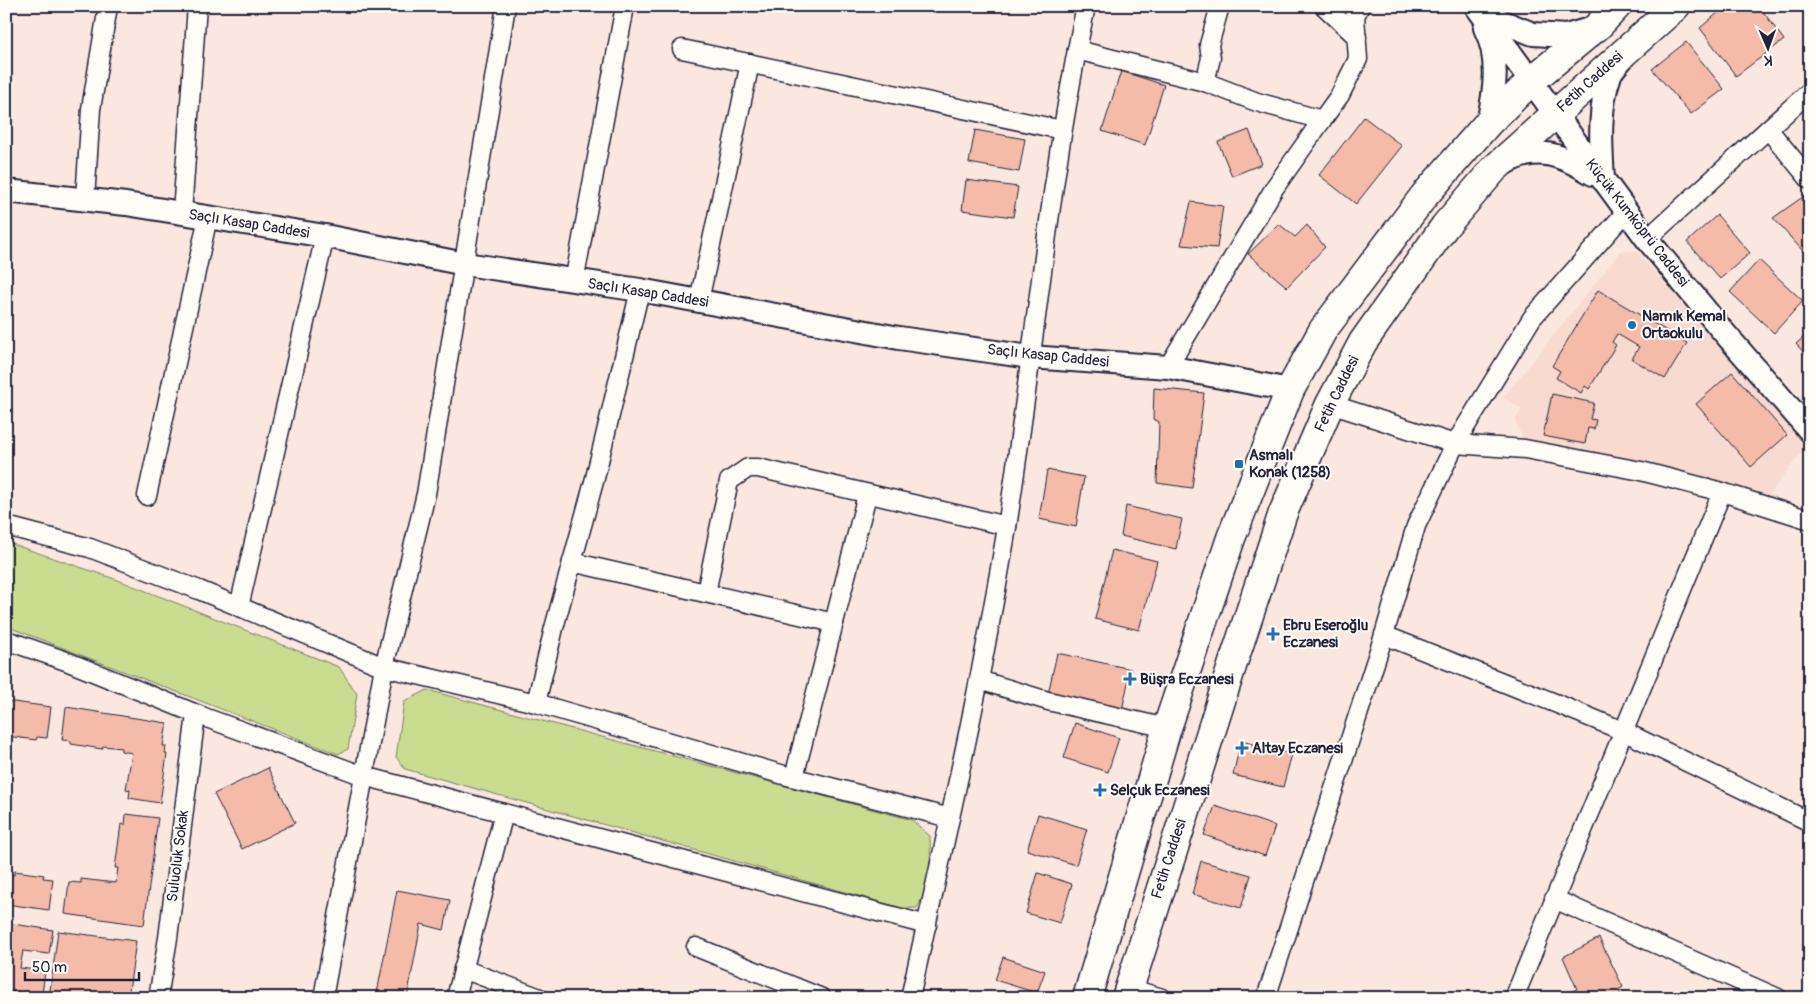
<svg xmlns="http://www.w3.org/2000/svg" width="1816" height="1004" font-family="Pangolin,sans-serif">
<style>
.built{fill:#f8dad0}
.green{fill:#cadc90;stroke:#767f66}
.building{fill:#f4bba9;stroke:#22223b}
.lines{fill:none;stroke-linecap:round;stroke-linejoin:round}
.minor-casing{stroke:#22223b;stroke-width:21}
.tertiary-casing{stroke:#22223b;stroke-width:26}
.primary-casing{stroke:#22223b;stroke-width:31}
.minor{stroke:#fdfcf7;stroke-width:18}
.tertiary{stroke:#fdfcf7;stroke-width:22}
.primary{stroke:#fdfcf7;stroke-width:28}
.poi-dot{fill:#1f6fb2;stroke:#fdfcf7;stroke-width:2}
.labels{text-anchor:middle;dominant-baseline:central;stroke-width:4;stroke-linejoin:round;paint-order:stroke}
.street-label{font-size:15px;fill:#22223b;stroke:#fdfcf7}
.poi-label{font-size:15px;font-weight:bold;fill:#22223b;stroke:#fdfcf7;text-anchor:start}
</style>
<rect width="100%" height="100%" fill="#fae8e0"/>
<filter id="ink" filterUnits="userSpaceOnUse"><feTurbulence type="fractalNoise" baseFrequency=".02" numOctaves="2"/><feDisplacementMap in="SourceGraphic" scale="10" xChannelSelector="R" yChannelSelector="G"/><feConvolveMatrix kernelMatrix="1 2 1 2 8 2 1 2 1" color-interpolation-filters="sRGB"/></filter>
<g filter="url(#ink)">
<!-- built -->
<polygon class="built" points="1621,251 1636,251 1807,445 1767,498 1525,444 1515,421 1522,409 1503,398"/>
<!-- green -->
<g class="green">
<polygon points="6,542 118,580 339,667 357,694 348,749 338,754 6,626"/>
<path d="M 427,690 L 912,820 L 930,836 C 931,864 931,883 917,908 L 902,908 L 405,769 L 396,757 L 404,702 Z"/>
</g>
<!-- building -->
<g class="building">
<polygon points="1726,6 1759,6 1784,40 1736,76 1700,28"/>
<polygon points="1686,42 1724,89 1691,114 1652,69"/>
<polygon points="1121,71 1164,85 1145,145 1102,131"/>
<polygon points="1364,117 1402,146 1356,204 1319,175"/>
<polygon points="975,130 1025,139 1019,172 969,163"/>
<polygon points="1249,130 1262,164 1232,176 1218,142"/>
<polygon points="966,180 1018,187 1013,217 962,210"/>
<polygon points="1804,196 1810,202 1810,259 1773,218"/>
<polygon points="1191,202 1223,206 1217,248 1181,245"/>
<polygon points="1717,215 1750,253 1720,279 1687,242"/>
<polygon points="1279,224 1295,237 1307,225 1325,247 1287,287 1248,254"/>
<polygon points="1759,260 1803,301 1774,333 1730,292"/>
<polygon points="1598,290 1687,343 1665,379 1632,359 1639,347 1617,334 1612,342 1616,345 1589,389 1585,386 1581,393 1556,378 1560,371 1552,366"/>
<polygon points="1810,331 1810,359 1796,344"/>
<polygon points="1732,372 1787,435 1751,467 1696,404"/>
<polygon points="1154,388 1204,393 1192,488 1157,483 1159,422 1153,419"/>
<polygon points="1552,394 1594,403 1590,419 1596,420 1594,429 1588,428 1585,444 1543,436"/>
<polygon points="1047,470 1084,477 1076,527 1039,519"/>
<polygon points="1126,506 1182,519 1176,549 1121,536"/>
<polygon points="1112,550 1157,561 1139,630 1095,619"/>
<polygon points="1057,653 1131,669 1122,710 1048,694"/>
<polygon points="6,701 51,707 47,738 37,737 36,740 6,736"/>
<polygon points="66,707 167,723 163,746 166,746 165,754 167,754 160,803 129,798 130,790 126,789 132,753 121,751 121,748 103,746 102,749 71,744 71,741 62,740"/>
<polygon points="1075,723 1119,738 1108,772 1064,758"/>
<polygon points="1241,741 1292,754 1283,787 1233,775"/>
<polygon points="268,768 295,823 242,849 214,794"/>
<polygon points="1215,806 1275,826 1265,856 1204,835"/>
<polygon points="126,814 158,818 144,925 65,914 69,882 81,883 81,879 116,883 118,868 115,868 121,824 125,825"/>
<polygon points="1038,814 1087,829 1076,865 1027,850"/>
<polygon points="1201,861 1251,875 1241,908 1192,894"/>
<polygon points="15,871 44,875 43,878 53,879 49,910 6,904 6,874 14,875"/>
<polygon points="1038,873 1072,884 1060,923 1026,913"/>
<polygon points="397,890 450,900 444,930 421,924 407,998 376,998"/>
<polygon points="6,923 53,930 49,954 23,951 20,968 45,971 42,995 8,991 6,998"/>
<polygon points="58,931 136,941 128,998 49,998"/>
<polygon points="1599,938 1623,987 1618,990 1622,996 1618,998 1569,998 1567,993 1577,989 1563,957"/>
<polygon points="1003,957 1045,971 1037,993 995,980"/>
</g>
<g class="lines">
<!-- minor casing -->
<g class="minor-casing">
<g id="minor">
<polyline points="1324,6 1357,37"/>
<polyline points="682,49 1062,130"/>
<polyline points="1077,50 1205,82 1257,102 1322,120 1340,95 1358,59 1355,16 1360,6"/>
<polyline points="1205,82 1211,58 1209,45 1220,6"/>
<polyline points="1768,129 1810,180"/>
<polyline points="85,199 91,109 108,6"/>
<polyline points="182,213 197,6"/>
<polyline points="1647,239 1810,91"/>
<polyline points="574,282 625,6"/>
<polyline points="699,301 750,63"/>
<polyline points="1168,367 1275,187 1322,120"/>
<polyline points="1330,404 1455,444 1525,449 1641,471 1722,492 1810,520"/>
<polyline points="147,496 208,217"/>
<polyline points="6,526 90,548 199,590 384,667 536,703 784,775 950,818"/>
<polyline points="572,562 834,623"/>
<polyline points="706,593 729,481 748,468 758,468 1007,526"/>
<polyline points="239,607 325,236"/>
<polyline points="1384,635 1560,705 1623,731 1810,822"/>
<polyline points="6,640 66,661 204,717 364,776 927,925"/>
<polyline points="979,680 1048,701 1167,728"/>
<polyline points="536,703 554,628 595,478 640,290"/>
<polyline points="794,777 867,495"/>
<polyline points="1554,899 1778,998"/>
<polyline points="696,947 822,998"/>
<polyline points="463,969 540,998"/>
<polyline points="1128,988 1162,998"/>
<polyline points="158,998 168,938 196,714"/>
<polyline points="323,998 384,667 426,494 506,6"/>
<polyline points="456,998 504,813"/>
<path d="M 910,998 C 945,841 981,685 1007,527 C 1034,353 1049,178 1086,6"/>
<polyline points="1266,998 1384,635 1416,526 1455,444 1532,318 1626,212"/>
<polyline points="1514,998 1722,492"/>
</g>
</g>
<!-- tertiary casing -->
<g class="tertiary-casing">
<g id="tertiary">
<polyline points="1476,6 1647,239 1721,329 1810,431"/>
<polyline points="1482,9 1503,22 1533,34 1566,36 1593,28"/>
<path d="M 1485,28 C 1500,58 1495,91 1488,123"/>
<path d="M 1503,164 C 1537,144 1562,155 1593,174"/>
<path d="M 1603,180 C 1601,146 1598,108 1610,75 C 1612,69 1618,64 1622,59"/>
<polyline points="6,191 126,204 325,236 465,264 640,290 899,338 1030,357 1168,367 1290,390"/>
</g>
</g>
<!-- primary casing -->
<g class="primary-casing">
<g id="primary">
<polyline points="1087,998 1167,728 1231,538 1290,390 1323,330 1424,196 1488,123 1531,81 1598,26 1617,6"/>
<polyline points="1126,998 1233,663 1283,513 1330,404 1363,342 1445,226 1494,169 1676,6"/>
</g>
</g>
<!-- minor -->
<use href="#minor" class="minor"/>
<!-- tertiary -->
<use href="#tertiary" class="tertiary"/>
<!-- primary -->
<use href="#primary" class="primary"/>
</g>
</g>
<!-- markers -->
<g class="poi-dot">
<circle cx="1632" cy="325" r="5"/>
<rect x="1234" y="459" width="10" height="10" rx="2.5"/>
<path d="M1270.5 626.5h5v5h5v5h-5v5h-5v-5h-5v-5h5z"/>
<path d="M1127.5 671.5h5v5h5v5h-5v5h-5v-5h-5v-5h5z"/>
<path d="M1239.5 740.5h5v5h5v5h-5v5h-5v-5h-5v-5h5z"/>
<path d="M1097.5 782.5h5v5h5v5h-5v5h-5v-5h-5v-5h5z"/>
</g>
<g class="labels">
<!-- street labels -->
<g class="street-label">
<text transform="translate(1590 82) rotate(-42)">Fetih Caddesi</text>
<text transform="translate(1637 223) rotate(52)">Küçük Kumköprü Caddesi</text>
<text transform="translate(249 224) rotate(9)">Saçlı Kasap Caddesi</text>
<text transform="translate(648 293) rotate(9)">Saçlı Kasap Caddesi</text>
<text transform="translate(1048 356) rotate(6)">Saçlı Kasap Caddesi</text>
<text transform="translate(1337 394) rotate(-64)">Fetih Caddesi</text>
<text transform="translate(178 856) rotate(-83)">Suluoluk Sokak</text>
<text transform="translate(1169 859) rotate(-72)">Fetih Caddesi</text>
</g>
<!-- poi labels -->
<g class="poi-label">
<text x="1642" y="316">Namık Kemal<tspan x="1642" dy="17">Ortaokulu</tspan></text>
<text x="1249" y="455">Asmalı<tspan x="1249" dy="17">Konak (1258)</tspan></text>
<text x="1283" y="625">Ebru Eseroğlu<tspan x="1283" dy="17">Eczanesi</tspan></text>
<text x="1140" y="679">Büşra Eczanesi</text>
<text x="1252" y="748">Altay Eczanesi</text>
<text x="1110" y="790">Selçuk Eczanesi</text>
</g>
</g>
<!-- margin -->
<rect width="1816" height="1004" fill="none" stroke="#fdfcf7" stroke-width="25"/>
<rect x="12" y="12" width="1791" height="979" fill="none" stroke="#22223b" stroke-width="2" filter="url(#ink)"/>
<!-- north arrow -->
<g transform="translate(1768 48) rotate(178)" stroke="#fdfcf7" stroke-width="4" paint-order="stroke">
<path d="M0-4L9 19L0 12L-9 19Z" fill="#22223b"/>
<text y="-8" font-size="14" font-weight="bold" text-anchor="middle" fill="#22223b">K</text>
</g>
<!-- scale -->
<path d="M25 972v8h114v-8" fill="none" stroke="#22223b" stroke-width="2.5"/>
<text x="32" y="972" font-size="15" fill="#22223b" stroke="#fdfcf7" stroke-width="4" paint-order="stroke">50 m</text>
</svg>
